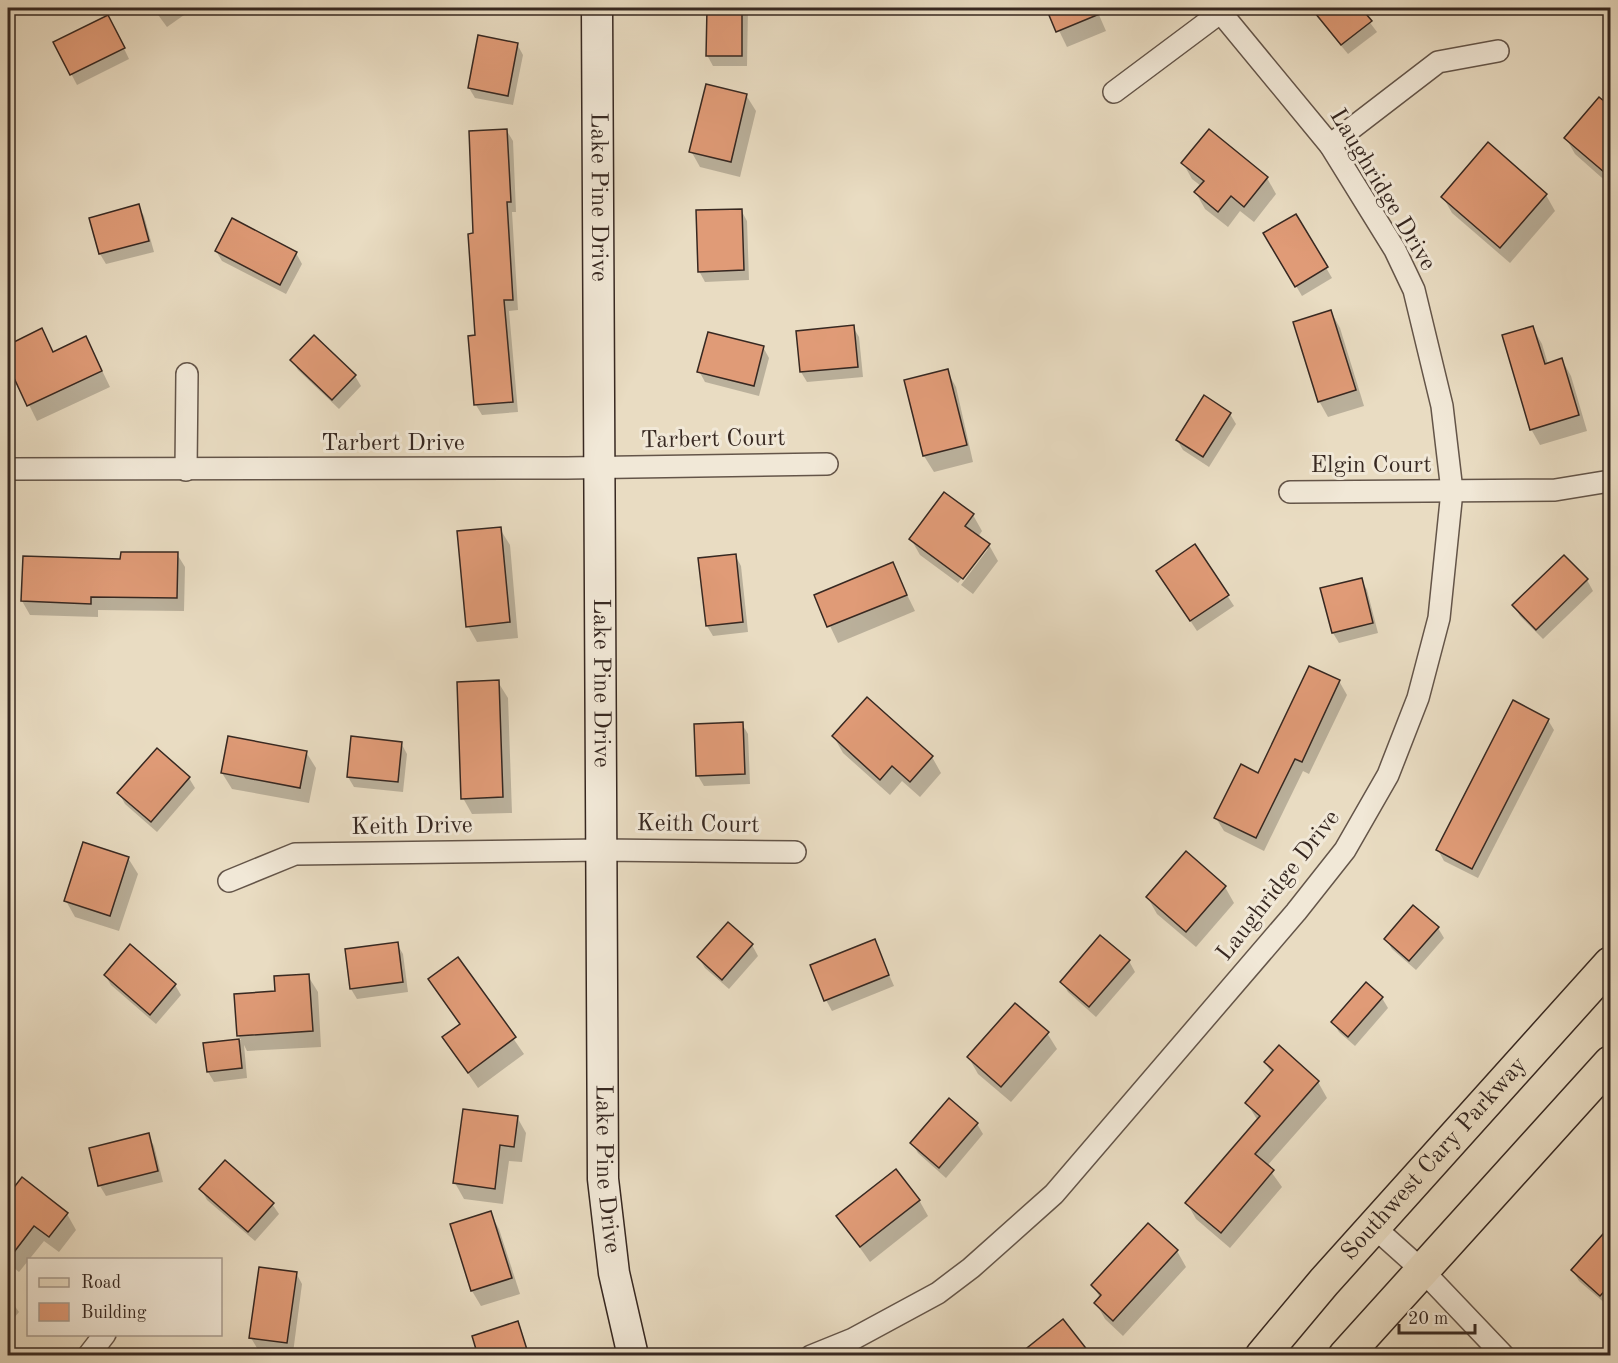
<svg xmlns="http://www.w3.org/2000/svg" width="1618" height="1363" font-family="'Old Standard TT',serif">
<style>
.shadow{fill:#0003}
.building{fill:#e09b77;stroke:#372821;stroke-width:1.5}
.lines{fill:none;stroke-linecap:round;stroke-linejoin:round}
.street-casing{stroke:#645549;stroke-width:24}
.secondary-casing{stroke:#372821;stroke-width:33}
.primary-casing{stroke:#372821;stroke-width:36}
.street{stroke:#f1e8d7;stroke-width:21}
.secondary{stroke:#f1e8d7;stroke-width:30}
.primary{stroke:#e9dcc2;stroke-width:33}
.labels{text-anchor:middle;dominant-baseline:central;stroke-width:6;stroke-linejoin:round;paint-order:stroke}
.street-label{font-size:24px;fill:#372821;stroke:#f1e8d7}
</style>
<rect width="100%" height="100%" fill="#e9dcc2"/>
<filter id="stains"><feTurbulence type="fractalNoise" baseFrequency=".00333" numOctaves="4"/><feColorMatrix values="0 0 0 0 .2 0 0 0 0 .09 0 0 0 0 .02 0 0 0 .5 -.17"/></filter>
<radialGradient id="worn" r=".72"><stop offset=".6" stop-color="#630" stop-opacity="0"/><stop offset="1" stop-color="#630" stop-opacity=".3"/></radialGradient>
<!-- shadow -->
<g class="shadow">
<polygon points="153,8 194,8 167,27"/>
<polygon points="708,8 748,8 747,66 713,66 707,55"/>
<polygon points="1048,8 1096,8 1106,31 1067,47"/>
<polygon points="1310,8 1359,8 1377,32 1348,54"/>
<polygon points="114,28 129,59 77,85 55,43"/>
<polygon points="517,44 523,55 513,105 475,98 469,88"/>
<polygon points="746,95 756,111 740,177 700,167 691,151"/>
<polygon points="1610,109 1610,185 1575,154 1566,138"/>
<polygon points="507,131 513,141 516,212 512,212 518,310 509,311 518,412 482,415 476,405 470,337 477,336 475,235"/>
<polygon points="1183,163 1267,178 1276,194 1254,222 1240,211 1228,227 1205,209 1196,193 1201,186 1192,179"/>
<polygon points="1546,195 1555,211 1510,263 1452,213 1443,197"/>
<polygon points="138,206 144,216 154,252 106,264 100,254 91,219"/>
<polygon points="741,210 747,221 749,280 705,282 699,271"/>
<polygon points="1296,216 1332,278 1302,296 1268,239"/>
<polygon points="216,251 296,253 302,264 286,294 222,261"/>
<polygon points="1331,312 1340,328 1364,406 1328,417 1319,401"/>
<polygon points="853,327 859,337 863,377 807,382 801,372 797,332"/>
<polygon points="1533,328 1542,344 1548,364 1562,360 1571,376 1587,431 1540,445 1531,429"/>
<polygon points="42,330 54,353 94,354 110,387 37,421 8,362 8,347"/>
<polygon points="763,347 769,358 759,396 705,382 699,371"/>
<polygon points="292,360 355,376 361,386 339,409 298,370"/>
<polygon points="947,371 956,387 973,462 934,472 924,456 906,381"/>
<polygon points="1230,414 1236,424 1209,467 1183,450 1177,440"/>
<polygon points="973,515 982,531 978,537 989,545 998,561 973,594 961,585 988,549 984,549 958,583 920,555 911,539"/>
<polygon points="500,529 510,545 518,638 477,642 468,626"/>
<polygon points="1195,546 1234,606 1197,631 1164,581"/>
<polygon points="177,554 185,567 184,611 98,610 98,617 30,615 22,601 122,561"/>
<polygon points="735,555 741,566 748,632 713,636 707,626"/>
<polygon points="1564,557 1587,580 1593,591 1543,639 1520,616 1514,605"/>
<polygon points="892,564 915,611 838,643 816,596"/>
<polygon points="1361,579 1367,590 1378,633 1339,643 1333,633 1322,589"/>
<polygon points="1339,681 1347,695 1309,774 1303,771 1264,851 1224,831 1216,818 1259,775"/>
<polygon points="498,682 508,698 512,813 472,814 463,798"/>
<polygon points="1548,720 1554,730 1478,878 1444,861 1438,850"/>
<polygon points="742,724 748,734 750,784 704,786 698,776"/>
<polygon points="834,737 932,757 941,773 920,797 902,781 890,795 843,753"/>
<polygon points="401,743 407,754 403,792 354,787 348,777"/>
<polygon points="306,752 316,768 309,803 232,789 222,773"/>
<polygon points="189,778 195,788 157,832 125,804 119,793"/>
<polygon points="128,858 138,874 119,931 75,917 66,901"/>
<polygon points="1225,887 1234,903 1196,947 1157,914 1148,898"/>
<polygon points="728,924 752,945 758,956 729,989 705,968 699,958"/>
<polygon points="1438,928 1444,938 1416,970 1392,949 1386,939"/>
<polygon points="874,940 894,986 832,1011 826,1000"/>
<polygon points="397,944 403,954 408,992 357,999 351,989"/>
<polygon points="458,959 524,1054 478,1088 444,1038 461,1026 430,980"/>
<polygon points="1129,961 1135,972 1096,1017 1068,992 1062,982"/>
<polygon points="105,975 175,985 181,995 156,1024 111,985"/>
<polygon points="308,976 318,992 321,1047 247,1051 244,1045 247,1078 214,1082 208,1072 205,1044 241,1040 238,1035 276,993"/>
<polygon points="1382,998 1388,1008 1355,1046 1339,1032 1333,1022"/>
<polygon points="1047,1033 1057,1049 1011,1102 978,1074 969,1058"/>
<polygon points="1279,1047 1318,1082 1327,1098 1267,1166 1282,1187 1230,1248 1196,1219 1187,1203 1258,1121 1247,1103 1272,1074 1265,1062"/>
<polygon points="517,1117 526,1133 522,1162 509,1161 503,1204 464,1199 455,1183"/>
<polygon points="977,1124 983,1134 946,1178 918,1153 912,1143"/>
<polygon points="148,1135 154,1146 163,1182 106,1196 100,1186 91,1149"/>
<polygon points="22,1179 67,1214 76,1230 59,1252 44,1241 19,1272 8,1263 8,1197"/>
<polygon points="201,1189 272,1204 279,1214 255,1241 207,1200"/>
<polygon points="919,1200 928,1216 870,1262 838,1217"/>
<polygon points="490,1213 499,1229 520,1294 481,1306 472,1291"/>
<polygon points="1610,1245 1610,1301 1607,1305 1579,1281 1573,1271"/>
<polygon points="1177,1251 1186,1267 1123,1336 1105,1319 1096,1303 1100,1298 1093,1285"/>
<polygon points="296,1273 302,1284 293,1353 257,1348 251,1338"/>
<polygon points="8,1297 19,1312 8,1325"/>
<polygon points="517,1323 530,1356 479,1356"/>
</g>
<!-- building -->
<g class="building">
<polygon points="707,8 742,8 742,56 706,56"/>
<polygon points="1046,8 1114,8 1056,32"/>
<polygon points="1311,8 1361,8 1372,21 1341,45"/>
<polygon points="108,15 125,48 70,75 53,42"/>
<polygon points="478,35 518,43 508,96 468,88"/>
<polygon points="706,84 747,94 731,162 689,152"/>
<polygon points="1599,97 1611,107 1611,178 1564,138"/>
<polygon points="507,129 511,202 507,202 513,300 504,300 513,402 474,405 468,336 475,335 468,234 473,233 469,131"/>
<polygon points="1209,129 1268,177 1244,207 1231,196 1218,212 1194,192 1204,181 1181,163"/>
<polygon points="1488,142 1547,194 1500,248 1441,197"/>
<polygon points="139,204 149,241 99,254 89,218"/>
<polygon points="742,209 744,270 698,272 696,210"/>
<polygon points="1296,214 1328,267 1295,287 1263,233"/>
<polygon points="232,218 297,252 280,285 215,251"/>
<polygon points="1331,310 1356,390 1318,402 1293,322"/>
<polygon points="854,325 858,367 800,372 796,331"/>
<polygon points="1533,326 1545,364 1562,358 1579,415 1530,430 1502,335"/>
<polygon points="42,328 53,352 86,336 102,371 27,406 8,365 8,345"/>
<polygon points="708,332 764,346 754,386 697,372"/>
<polygon points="314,335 356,375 332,400 290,360"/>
<polygon points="948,369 967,445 923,456 904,380"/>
<polygon points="1204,395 1231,413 1203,457 1176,440"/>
<polygon points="944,492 974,514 965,526 990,544 963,579 909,539"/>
<polygon points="501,527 510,622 466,627 457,531"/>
<polygon points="1195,544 1229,595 1190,621 1156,571"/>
<polygon points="121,552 178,552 177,598 91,597 91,604 21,601 23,556 120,559"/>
<polygon points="736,554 743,622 706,626 698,558"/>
<polygon points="1564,555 1588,579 1536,630 1512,605"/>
<polygon points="893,562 907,595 827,627 814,595"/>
<polygon points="1362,578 1373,623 1332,633 1320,588"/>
<polygon points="1309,666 1340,680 1302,762 1295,759 1256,838 1214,818 1241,764 1258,773"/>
<polygon points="499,680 503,797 461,799 457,682"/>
<polygon points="867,697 933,756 910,782 892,766 880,780 832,736"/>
<polygon points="1513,700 1549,719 1472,869 1436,850"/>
<polygon points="743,722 745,774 696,776 694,724"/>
<polygon points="228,736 307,751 300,788 221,773"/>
<polygon points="351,736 402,742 398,782 347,777"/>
<polygon points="157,748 190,777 151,822 117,793"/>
<polygon points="83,842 129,857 110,916 64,901"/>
<polygon points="1186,851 1226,886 1186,932 1146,897"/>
<polygon points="1413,905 1439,927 1409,961 1384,939"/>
<polygon points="728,922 753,944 722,980 697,957"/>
<polygon points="1100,935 1130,960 1089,1007 1060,982"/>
<polygon points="875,939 889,975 824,1001 810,965"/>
<polygon points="398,942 403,982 350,989 345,949"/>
<polygon points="130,944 176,984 150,1015 104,975"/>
<polygon points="458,957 516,1037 468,1073 442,1037 460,1024 428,979"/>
<polygon points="309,974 313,1031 237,1036 234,994 275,991 274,976"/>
<polygon points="1366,982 1383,997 1348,1037 1331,1022"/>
<polygon points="1015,1003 1049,1032 1001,1087 967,1057"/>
<polygon points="239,1039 242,1068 207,1072 203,1043"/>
<polygon points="1279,1045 1319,1081 1255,1154 1274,1170 1221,1233 1185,1203 1260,1116 1245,1103 1273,1070 1264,1062"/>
<polygon points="949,1098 978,1123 939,1168 910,1143"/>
<polygon points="463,1109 518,1116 514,1147 500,1145 495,1189 453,1183"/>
<polygon points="149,1133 158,1171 98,1186 89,1148"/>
<polygon points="225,1160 274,1203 248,1232 199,1189"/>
<polygon points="896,1169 920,1200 860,1247 836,1216"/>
<polygon points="22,1177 68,1213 49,1237 34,1226 8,1260 8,1195"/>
<polygon points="491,1211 512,1278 471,1291 450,1224"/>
<polygon points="1148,1223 1178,1250 1113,1321 1094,1303 1101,1295 1091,1285"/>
<polygon points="1611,1225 1611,1284 1600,1296 1571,1270"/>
<polygon points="259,1267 297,1272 287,1343 249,1338"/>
<polygon points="1063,1319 1092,1356 1017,1356"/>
<polygon points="518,1321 529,1356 478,1356 472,1336"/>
</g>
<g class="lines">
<!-- street casing -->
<g class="street-casing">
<g id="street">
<polyline points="1114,92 1221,12"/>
<polyline points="1330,145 1438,62 1498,51"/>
<polyline points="8,469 567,468 827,464"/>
<polyline points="186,470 187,374"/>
<polyline points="1290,492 1555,490 1610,481"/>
<polyline points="229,881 295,854 601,850 795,852"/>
<polyline points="1375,1228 1423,1271 1504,1356"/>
<polyline points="88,1356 105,1334"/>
<polyline points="811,1356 853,1339 938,1293 971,1268 1054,1194 1296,912 1345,850 1388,775 1418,698 1439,618 1452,491 1442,406 1414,290 1395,250 1330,145 1217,8"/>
</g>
</g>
<!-- secondary casing -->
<g class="secondary-casing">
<g id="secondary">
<path id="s1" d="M 597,8 L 603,1179 L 614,1273 L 633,1356"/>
</g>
</g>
<!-- primary casing -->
<g class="primary-casing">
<g id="primary">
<path id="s2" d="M 1262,1356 L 1324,1282 L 1610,964"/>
<polyline points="1345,1356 1610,1063"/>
</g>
</g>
<!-- street -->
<use href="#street" class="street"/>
<!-- secondary -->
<use href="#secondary" class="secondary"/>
<!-- primary -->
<use href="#primary" class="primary"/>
</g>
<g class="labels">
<!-- street labels -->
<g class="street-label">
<text transform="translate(1382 190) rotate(59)">Laughridge Drive</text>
<text stroke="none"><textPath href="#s1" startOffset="189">Lake Pine Drive</textPath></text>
<text transform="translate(713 440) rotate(-1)">Tarbert Court</text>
<text x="393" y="444">Tarbert Drive</text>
<text x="1371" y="466">Elgin Court</text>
<text stroke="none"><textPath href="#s1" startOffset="675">Lake Pine Drive</textPath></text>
<text transform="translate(698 825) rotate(1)">Keith Court</text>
<text transform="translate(412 827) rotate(-1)">Keith Drive</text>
<text transform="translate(1279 886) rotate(-52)">Laughridge Drive</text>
<text stroke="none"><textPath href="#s2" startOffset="262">Southwest Cary Parkway</textPath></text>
<text stroke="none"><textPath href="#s1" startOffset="1161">Lake Pine Drive</textPath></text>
</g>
</g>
<!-- margin -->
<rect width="1618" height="1363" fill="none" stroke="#e9dcc2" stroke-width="30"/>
<rect x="9" y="9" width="1600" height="1345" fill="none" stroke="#372821" stroke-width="3"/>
<rect x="15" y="15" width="1588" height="1333" fill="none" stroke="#372821" stroke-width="1.5"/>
<!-- legend -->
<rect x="27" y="1258" width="195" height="78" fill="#f1e8d7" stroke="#a79b8e" stroke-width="1.5"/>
<rect x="39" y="1278" width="30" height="9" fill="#e9dcc2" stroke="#a79b8e" stroke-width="1.5"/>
<text x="81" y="1288" font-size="18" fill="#372821">Road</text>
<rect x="39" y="1303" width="30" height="18" fill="#e09b77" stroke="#a79b8e" stroke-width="1.5"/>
<text x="81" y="1318" font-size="18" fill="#372821">Building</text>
<!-- scale -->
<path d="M1399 1324v9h76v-9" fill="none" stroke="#372821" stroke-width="3"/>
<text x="1408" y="1324" font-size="18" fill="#372821" stroke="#f1e8d7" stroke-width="4.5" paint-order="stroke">20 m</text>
<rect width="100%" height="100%" filter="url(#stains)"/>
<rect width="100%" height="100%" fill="url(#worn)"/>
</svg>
